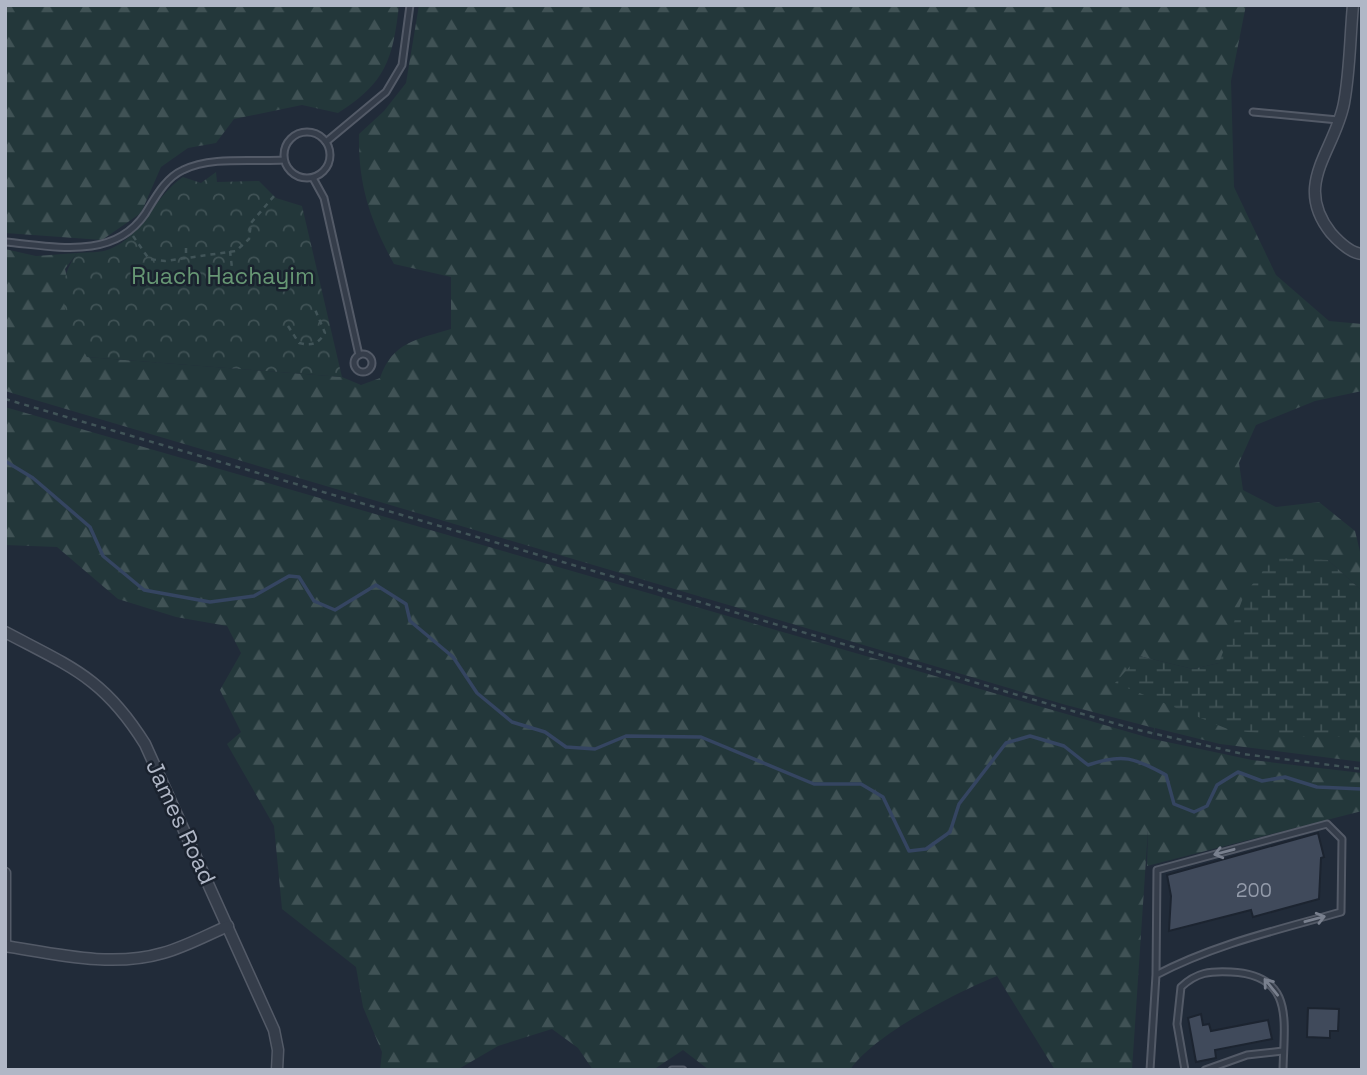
<svg xmlns="http://www.w3.org/2000/svg" width="1367" height="1075" font-family="'Space Grotesk',sans-serif">
<style>
.forest{fill:url(#forest-firs)}
.wetland{fill:url(#wetland-marsh)}
.park{fill:url(#park-crowns)}
.lines{fill:none;stroke-linecap:round;stroke-linejoin:round}
.stream{stroke:#354561;stroke-width:3.5}
.building{fill:#404a5b;stroke:#1c2430;stroke-width:2}
.lane-casing{stroke:#535a67;stroke-width:9}
.street-casing{stroke:#535a67;stroke-width:13}
.path{stroke:#415458;stroke-width:2.5;stroke-dasharray:5 5;stroke-linecap:butt}
.lane{stroke:#353d4a;stroke-width:5}
.street{stroke:#353d4a;stroke-width:10}
.oneway{stroke:#79808e}
.labels{text-anchor:middle;dominant-baseline:central;stroke-width:5;stroke-linejoin:round;paint-order:stroke}
.number-label{font-size:19px;fill:#949cab}
.park-label{font-size:23px;fill:#679774;stroke:#1a222e}
.street-label{font-size:23px;fill:#b0b7c6;stroke:#1a222e}
</style>
<defs>
<pattern id="forest-firs" width="22" height="20" patternUnits="userSpaceOnUse" patternTransform="scale(1.75)"><rect width="22" height="20" fill="#23373a"/><path d="M5 1l3.5 6h-7zM16 11l3.5 6h-7z" fill="#405255"/></pattern>
<pattern id="wetland-marsh" width="20" height="14" patternUnits="userSpaceOnUse" patternTransform="scale(1.75)"><rect width="20" height="14" fill="#23373a"/><path d="M1 5h8M5 5V1M11 12h8M15 12V8" fill="none" stroke="#405255"/></pattern>
<pattern id="park-crowns" width="20" height="18" patternUnits="userSpaceOnUse" patternTransform="scale(1.75)"><rect width="20" height="18" fill="#23373a"/><path d="M2 6a3 3 0 1 1 6 0M12 15a3 3 0 1 1 6 0" fill="none" stroke="#405255"/></pattern>
</defs>
<rect width="100%" height="100%" fill="#212b39"/>
<!-- forest -->
<g class="forest">
<path d="M 5,5 L 399,5 C 393,59 386,83 338,113 L 302,105 L 234,119 L 216,143 L 188,148 L 161,167 L 141,213 L 102,240 L 5,233 Z"/>
<path d="M 419,5 L 1246,5 L 1231,81 L 1234,187 L 1276,275 L 1329,321 L 1362,324 L 1362,391 L 1315,401 L 1256,425 L 1239,463 L 1243,490 L 1276,507 L 1319,502 L 1355,531 L 1362,560 L 1362,591 L 1328,560 L 1219,663 L 1193,669 L 1139,656 L 1362,737 L 1362,762 L 1220,744 L 1155,728 L 1153,739 L 1252,760 L 1362,773 L 1362,811 L 1147,866 L 1148,829 L 1132,1070 L 1055,1070 L 997,976 C 957,992 873,1035 850,1070 L 709,1070 L 683,1050 L 653,1070 L 593,1070 L 578,1048 L 552,1029 L 498,1046 L 457,1070 L 380,1070 L 382,1052 L 363,1007 L 356,967 L 282,909 L 274,826 L 227,744 L 241,732 L 220,690 L 241,653 L 227,626 L 176,617 L 118,599 L 57,547 L 5,545 L 5,407 L 1153,739 L 1154,728 L 1066,705 L 5,391 L 5,249 L 36,256 L 77,253 L 65,269 L 87,357 L 342,377 L 361,385 L 380,378 C 392,342 418,339 451,329 L 451,277 L 394,264 C 370,220 358,185 359,134 L 384,111 L 406,83 Z"/>
</g>
<!-- wetland -->
<polygon class="wetland" points="1273,558 1328,560 1362,591 1362,737 1293,737 1230,730 1115,683 1139,656 1193,669 1219,663 1244,595"/>
<!-- park -->
<path class="park" d="M 216,172 L 217,182 L 259,181 L 276,198 L 302,206 L 342,377 L 87,357 C 66,323 51,289 77,253 C 87,252 101,253 110,249 C 144,235 154,196 183,177 L 201,183 Z"/>
<g class="lines">
<!-- stream -->
<path class="stream" d="M 5,461 L 33,478 L 90,527 L 103,556 L 144,590 L 210,602 L 254,596 L 289,576 L 299,577 L 314,601 L 335,610 L 376,585 L 406,604 L 410,621 L 453,657 L 477,693 L 512,722 L 545,732 L 566,747 L 595,749 L 626,736 L 701,737 L 814,784 L 861,784 L 883,797 L 909,851 L 926,849 L 950,832 L 959,804 L 1006,743 L 1030,736 L 1064,746 L 1088,765 C 1123,753 1135,758 1166,775 L 1174,804 L 1194,812 L 1207,806 L 1217,785 L 1238,772 L 1262,781 L 1285,777 L 1317,787 L 1362,789"/>
</g>
<!-- building -->
<g class="building">
<polygon points="1318,833 1324,857 1321,858 1319,899 1253,917 1251,910 1169,931 1171,896 1167,875"/>
<polygon points="1308,1008 1339,1009 1338,1031 1330,1031 1330,1038 1307,1037"/>
<polygon points="1201,1014 1203,1025 1209,1024 1211,1031 1268,1020 1272,1039 1215,1050 1216,1058 1196,1062 1188,1018"/>
</g>
<g class="lines">
<!-- lane casing -->
<g class="lane-casing">
<g id="lane">
<polyline points="1253,112 1338,120"/>
<circle cx="307" cy="155" r="23"/>
<polyline points="326,142 386,92 402,65 410,5"/>
<polyline points="313,178 324,198 359,355"/>
<path d="M 5,242 C 53,246 113,261 145,214 C 155,198 165,178 183,170 C 211,156 253,162 284,160"/>
<circle cx="363" cy="363" r="9"/>
<polyline points="672,1070 683,1070"/>
<path d="M 1150,1070 L 1156,975 L 1157,870 L 1327,824 L 1342,839 L 1341,912 C 1278,930 1215,944 1156,975"/>
<path d="M 1185,1070 L 1177,1024 L 1181,987 C 1197,972 1210,971 1231,972 C 1295,975 1284,1021 1283,1070"/>
<polyline points="1205,1070 1247,1055 1283,1051"/>
</g>
</g>
<!-- street casing -->
<g class="street-casing">
<g id="street">
<path d="M 1353,5 C 1350,37 1350,71 1344,103 C 1335,151 1292,184 1331,233 C 1339,242 1350,253 1362,254"/>
<path d="M 5,632 C 71,667 104,678 145,744 L 274,1030 L 278,1050 L 277,1070"/>
<polyline points="5,873 5,945"/>
<path d="M 5,946 C 56,954 112,968 163,953 C 185,947 207,935 228,926"/>
</g>
</g>
<!-- path -->
<g class="path">
<polyline points="133,236 149,259 165,261 236,251 249,239 251,223 274,196"/>
<polyline points="186,248 186,258"/>
<polyline points="230,251 232,268"/>
<path d="M 288,326 L 299,343 C 312,346 318,344 325,333 L 314,307"/>
<polyline points="5,399 1134,729 1243,754 1362,769"/>
</g>
<!-- lane -->
<use href="#lane" class="lane"/>
<!-- street -->
<use href="#street" class="street"/>
</g>
<!-- one-way arrows -->
<defs><path id="oneway-shaft" d="M-6 0H5M1.5-3L5.5 0L1.5 3" fill="none" stroke-width="1.6" stroke-linecap="round" stroke-linejoin="round" transform="scale(1.75)"/></defs>
<g class="oneway">
<use href="#oneway-shaft" transform="translate(1224 852) rotate(165)"/>
<use href="#oneway-shaft" transform="translate(1315 919) rotate(-15)"/>
<use href="#oneway-shaft" transform="translate(1271 987) rotate(-129)"/>
</g>
<g class="labels">
<!-- number labels -->
<g class="number-label">
<text x="1254" y="890">200</text>
</g>
<!-- park labels -->
<g class="park-label">
<text x="223" y="276">Ruach Hachayim</text>
</g>
<!-- street labels -->
<g class="street-label">
<text transform="translate(181 822) rotate(65)">James Road</text>
</g>
</g>
<!-- border -->
<rect width="1367" height="1075" fill="none" stroke="#b0b7c6" stroke-width="14"/>
</svg>
